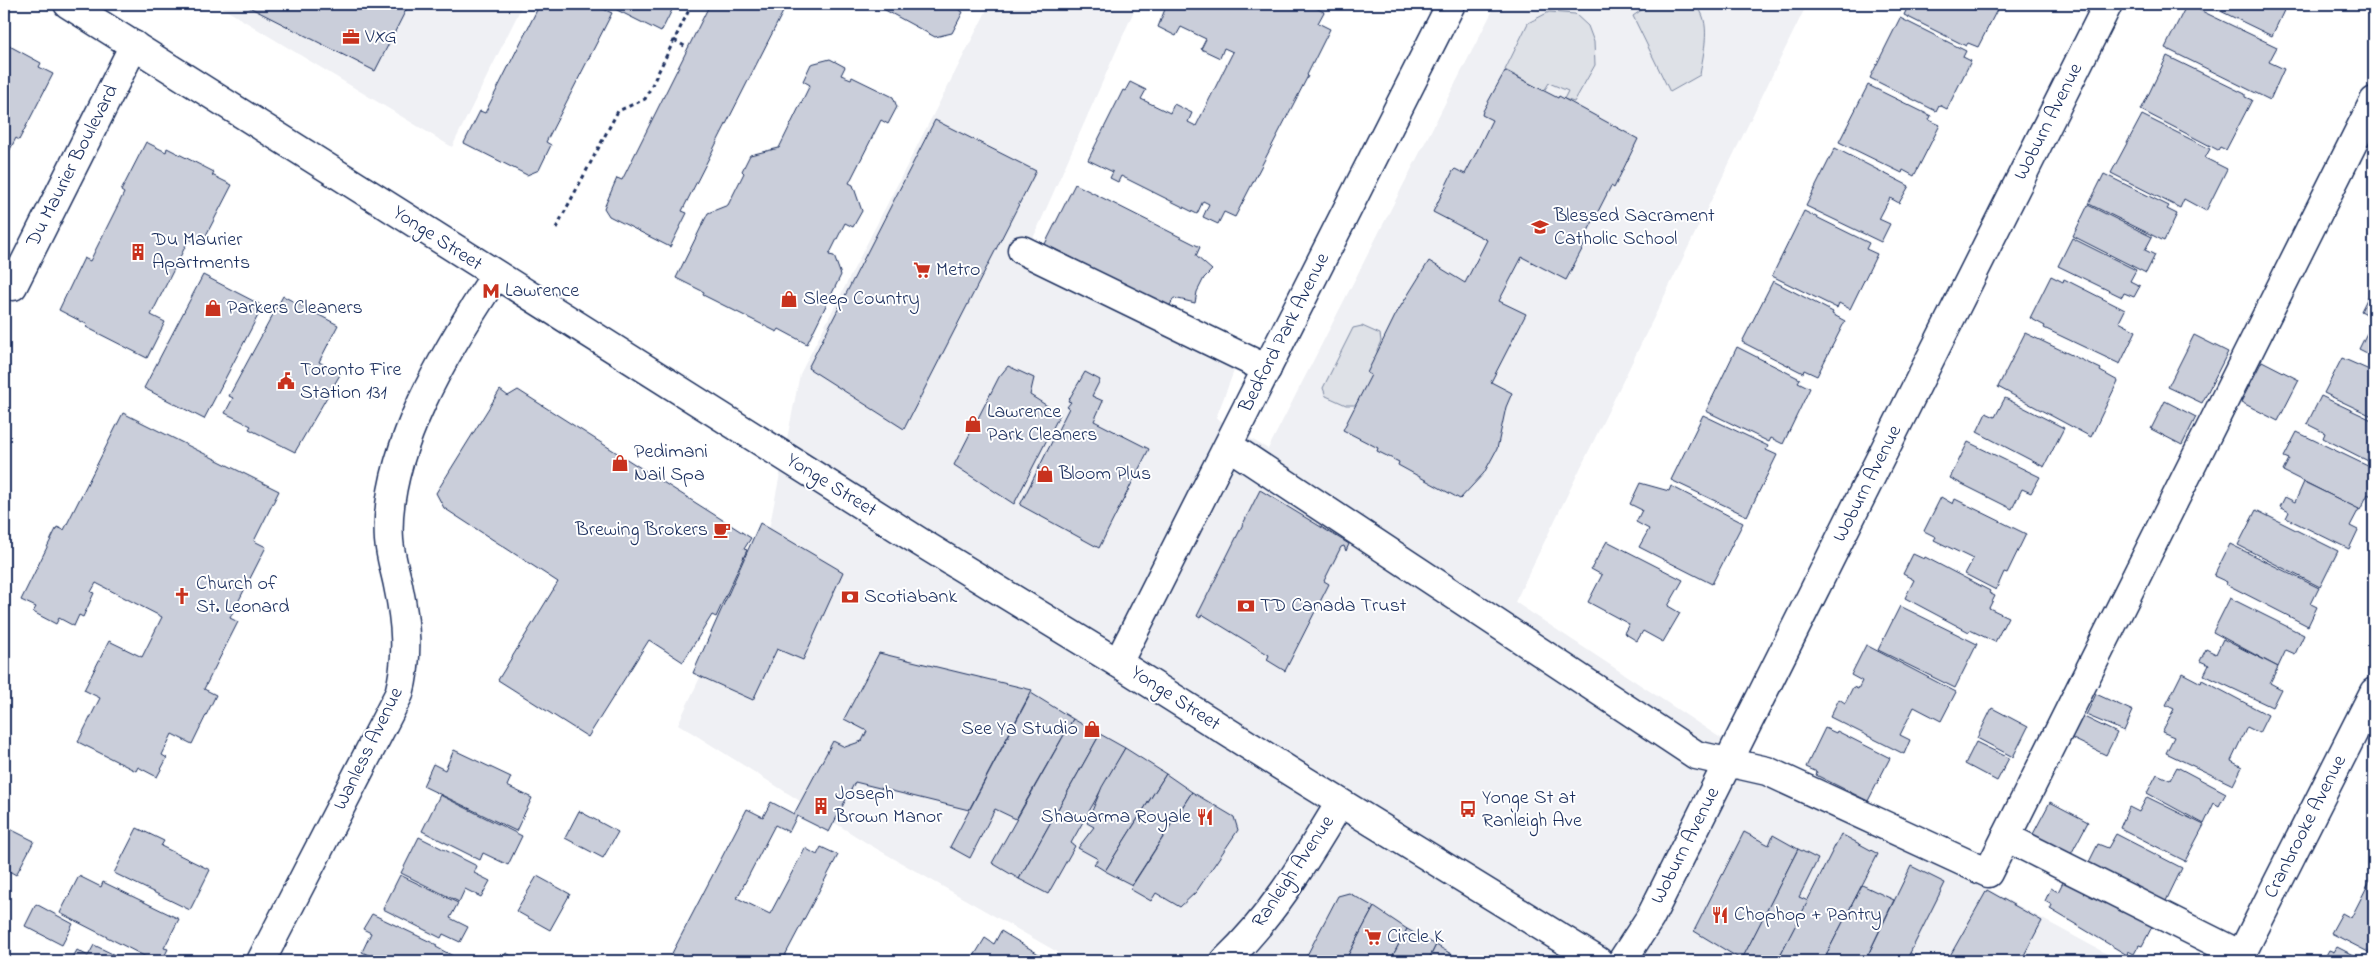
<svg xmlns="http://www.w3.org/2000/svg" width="2378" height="965" font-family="'Indie Flower',sans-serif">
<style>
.built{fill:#eff0f4}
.green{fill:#dee1e7;stroke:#7c88a2}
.building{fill:#caceda;stroke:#1b2f5e}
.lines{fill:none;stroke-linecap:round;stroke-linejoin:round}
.minor-casing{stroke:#1b2f5e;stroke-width:31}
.major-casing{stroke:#1b2f5e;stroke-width:31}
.path{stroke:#1b2f5e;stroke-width:3;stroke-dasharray:4 4;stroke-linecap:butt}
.minor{stroke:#fff;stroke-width:28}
.major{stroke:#fff;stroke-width:28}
.labels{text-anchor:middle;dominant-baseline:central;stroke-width:4;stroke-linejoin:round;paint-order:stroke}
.poi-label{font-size:20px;fill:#1b2f5e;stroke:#fff;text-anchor:start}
.street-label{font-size:20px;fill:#1b2f5e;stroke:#fff}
</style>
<rect width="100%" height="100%" fill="#fff"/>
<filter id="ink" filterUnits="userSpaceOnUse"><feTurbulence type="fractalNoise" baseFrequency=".02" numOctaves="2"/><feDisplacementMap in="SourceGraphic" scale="10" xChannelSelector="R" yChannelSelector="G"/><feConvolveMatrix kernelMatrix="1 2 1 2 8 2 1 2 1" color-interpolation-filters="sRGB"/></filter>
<g filter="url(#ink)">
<!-- built -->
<g class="built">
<polygon points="216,4 523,4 452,147"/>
<polygon points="990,4 1137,4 1031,243 1245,342 1216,418 1268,449 1496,4 1807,4 1515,602 1772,772 2120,961 1073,961 870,845 678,724 768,534 800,374"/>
</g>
<!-- green -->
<g class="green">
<path d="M 1650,4 L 1695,4 C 1713,21 1703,53 1700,75 L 1670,92 L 1633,16 Z"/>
<polygon points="1549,12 1575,14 1588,26 1594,42 1595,65 1574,102 1564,99 1568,91 1549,83 1544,91 1505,70 1528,23"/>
<polygon points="1362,326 1380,334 1381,341 1377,350 1379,362 1357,405 1346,405 1326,396 1323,388 1353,328"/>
</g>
<!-- building -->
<g class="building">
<polygon points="243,4 409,4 375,71"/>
<polygon points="540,4 601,4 599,7 612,13 546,142 551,145 539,170 527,175 464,143 480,111 485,113"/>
<polygon points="605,4 675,4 661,32"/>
<polygon points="710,4 787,4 682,211 687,213 670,247 609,216 604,208 617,178 622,180"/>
<polygon points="874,4 958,4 956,8 963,12 952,33 935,37"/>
<polygon points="1167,4 1308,4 1324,12 1318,23 1330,29 1307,75 1308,76 1235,217 1224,212 1218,224 1203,217 1209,204 1203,201 1197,214 1121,176 1118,182 1110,178 1113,172 1088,160 1123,90 1125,91 1130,82 1146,90 1141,99 1170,113 1174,104 1192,113 1188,122 1196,126 1233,52 1224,48 1220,58 1201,49 1206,39 1181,27 1176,36 1158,27"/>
<polygon points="1909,4 2000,4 1978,47 1968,43 1966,46 1904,15"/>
<polygon points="2187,4 2277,47 2269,62 2284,69 2270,100 2165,48"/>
<polygon points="2206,4 2287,4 2272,36"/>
<polygon points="1900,18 1966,51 1963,57 1971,61 1947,109 1939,105 1936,111 1870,78"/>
<polygon points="4,43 41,63 39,67 53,74 19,140 16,138 4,161"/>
<polygon points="2167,56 2245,94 2245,97 2252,100 2226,150 2220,147 2218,150 2141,110"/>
<polygon points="830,59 845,67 841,75 851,79 852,77 893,97 897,107 888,124 881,120 849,183 853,185 862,211 853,227 845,223 829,255 834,256 841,275 807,344 779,329 777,332 703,295 704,292 676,278 708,213 728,205 744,173 742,171 750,155 779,148 810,85 803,81 811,64"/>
<polygon points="1505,71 1558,98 1559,96 1638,139 1614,188 1611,186 1586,235 1589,236 1566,280 1522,257 1499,301 1526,314 1491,382 1512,393 1506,407 1497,449 1484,473 1460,499 1398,465 1399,462 1377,451 1378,448 1343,430 1371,375 1367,373 1396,314 1429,261 1465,283 1487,240 1433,212 1453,171 1455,169 1465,174 1474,157 1492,120 1482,115 1483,111"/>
<polygon points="1868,85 1931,116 1929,120 1940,125 1914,176 1903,170 1902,173 1839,142"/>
<polygon points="2142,115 2210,149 2205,158 2227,169 2206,211 2184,199 2180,208 2111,173"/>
<polygon points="935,120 1036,171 904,429 808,368"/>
<polygon points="146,142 166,152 167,148 214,172 212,175 232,185 201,245 189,239 151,315 165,322 147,358 86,327 88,325 59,310 84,258 90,261 124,193 121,191"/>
<polygon points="1835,148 1909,186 1899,203 1890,198 1879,219 1890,224 1881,242 1806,206"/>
<polygon points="2104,174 2169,206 2167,209 2177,214 2164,241 2089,204"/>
<polygon points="1075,184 1200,247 1196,256 1212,270 1204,278 1197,292 1195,303 1174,298 1169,307 1045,244"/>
<polygon points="2088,205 2152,237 2145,250 2155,255 2146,273 2073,236"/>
<polygon points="1804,211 1869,243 1866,249 1877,254 1850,309 1839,303 1837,308 1772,276"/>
<polygon points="2072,238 2136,270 2130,281 2140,286 2134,297 2124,293 2122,297 2058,266"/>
<polygon points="203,275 263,306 204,419 144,388"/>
<polygon points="2051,276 2063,282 2064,279 2125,310 2119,322 2136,331 2120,364 2044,328 2045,326 2030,318"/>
<polygon points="1773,281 1833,312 1832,314 1845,321 1817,376 1804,370 1803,373 1742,342"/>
<polygon points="2374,285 2374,318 2361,311"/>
<polygon points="283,296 338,325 319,362 341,373 295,452 249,429 251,426 225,413 233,398 229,396"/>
<polygon points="2025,333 2101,369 2100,371 2118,381 2091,437 1998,387"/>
<polygon points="2367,333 2374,336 2374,363 2371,361 2373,356 2359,349"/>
<polygon points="2194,335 2228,352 2202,403 2168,387"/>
<polygon points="1737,347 1800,379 1798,382 1810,388 1783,444 1771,438 1769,442 1706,411"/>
<polygon points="2342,358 2374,372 2374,417 2324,393"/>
<polygon points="2262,361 2299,380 2278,421 2241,402"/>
<polygon points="1008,366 1034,378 1030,395 1060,414 1014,504 954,465 999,377"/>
<polygon points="1085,372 1100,380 1092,396 1103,401 1094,421 1149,449 1099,548 1020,505 1069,408 1067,407 1071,402 1068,401"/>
<polygon points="500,390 508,396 518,390 751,538 744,549 747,550 716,617 712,615 683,662 649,640 588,737 498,680 558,582 444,508 436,493"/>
<polygon points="2321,396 2374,421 2374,464 2323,438 2325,433 2307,424"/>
<polygon points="2005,398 2064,428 2044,467 1977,432 1986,413 1995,417"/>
<polygon points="2165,401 2196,417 2182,445 2151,429"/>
<polygon points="123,413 279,491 254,541 266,547 230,618 238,622 204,689 216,695 192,744 172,734 162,755 167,758 157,777 138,767 136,771 78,742 100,698 84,690 109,641 142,657 162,617 96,583 91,592 94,593 83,617 79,615 74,626 59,618 56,624 33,612 36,607 21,600 57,527 64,530"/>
<polygon points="1703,415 1768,446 1766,450 1777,455 1747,516 1671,480"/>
<polygon points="2297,432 2374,469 2374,498 2368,494 2360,510 2283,471 2289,459 2284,457"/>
<polygon points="1968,442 2040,477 2031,493 2022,489 2012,509 1950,478"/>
<polygon points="2304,482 2359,509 2350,526 2358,530 2349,549 2286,518 2289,512 2280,507 2285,497 2295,502"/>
<polygon points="1640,483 1669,491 1671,486 1743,523 1712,584 1639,547 1649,529 1636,522 1642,510 1630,504"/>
<polygon points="1260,490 1349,544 1346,551 1344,546 1341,547 1324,581 1329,584 1285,671 1267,660 1269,655 1202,614 1200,618 1197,616"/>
<polygon points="1941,497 1953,504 1955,499 2026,534 2007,573 2004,572 1996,590 1965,574 1973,559 1934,540 1936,537 1924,531"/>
<polygon points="2256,510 2338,551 2320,587 2238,545"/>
<polygon points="760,523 843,572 803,660 777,649 753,700 693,673"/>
<polygon points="1607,541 1683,580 1668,606 1680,613 1663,642 1643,631 1637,641 1624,633 1629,624 1588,602 1602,575 1591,569"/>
<polygon points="2230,544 2319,588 2311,604 2317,607 2308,626 2226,584 2227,582 2214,576"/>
<polygon points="1913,554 1924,559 1925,557 1990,591 1989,593 1995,596 1989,608 2008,617 1995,642 1970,630 1969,632 1905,598 1914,580 1903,574"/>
<polygon points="2230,598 2304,635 2295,654 2286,650 2278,667 2213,632"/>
<polygon points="1900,606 1977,644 1955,688 1878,650"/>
<polygon points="2223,639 2278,667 2270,683 2281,689 2272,707 2204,675 2209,665 2200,661 2206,649 2216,654"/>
<polygon points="1866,645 1956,692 1941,721 1914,707 1900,735 1910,740 1904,754 1830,717 1839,699 1845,703 1853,687 1858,689 1862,681 1851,675"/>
<polygon points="879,653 1032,690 969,810 855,782 829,832 797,816 789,832 775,825 737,898 770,914 805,848 817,855 821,847 838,855 782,961 668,961 747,809 763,817 771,802 794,814 833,741 845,747 862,741 867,731 844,719"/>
<polygon points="2182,673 2201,683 2202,680 2268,715 2259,733 2247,727 2231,761 2242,767 2233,785 2166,753 2174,737 2162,732 2174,709 2166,705"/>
<polygon points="1031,693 1073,719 1016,819 995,809 970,858 950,847"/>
<polygon points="2096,694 2133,711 2124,731 2086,715"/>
<polygon points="1992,708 2028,727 2013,757 1977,738"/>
<polygon points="2082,716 2117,733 2106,755 2071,738"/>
<polygon points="1073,719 1100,734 1019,879 992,863"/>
<polygon points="1825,728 1836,733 1837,731 1890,758 1868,801 1816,775 1817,772 1806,767"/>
<polygon points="1100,734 1125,748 1071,843 1075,846 1048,894 1019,879"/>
<polygon points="1976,742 2009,758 1997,781 1965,764"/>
<polygon points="1125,748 1166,774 1105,871 1094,864 1098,859 1078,848 1094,827 1087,823 1102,787"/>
<polygon points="454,750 511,777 507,786 532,798 516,831 423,786 433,764 445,770"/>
<polygon points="2177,767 2226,793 2219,806 2214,803 2204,824 2147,793 2157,774 2170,780"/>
<polygon points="1166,774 1192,792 1132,885 1105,871"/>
<polygon points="1192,792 1234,817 1238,830 1196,892 1180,907 1156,893 1151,901 1130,889"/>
<polygon points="440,795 522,836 508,865 483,853 480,860 422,831"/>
<polygon points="2147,797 2204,825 2185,861 2120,828 2129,807 2139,812"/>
<polygon points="2050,802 2088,822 2070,856 2032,836"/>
<polygon points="579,811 618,832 603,858 565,838"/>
<polygon points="4,826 34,841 16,875 4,868"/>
<polygon points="137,828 164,841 161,846 210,870 190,910 114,873"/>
<polygon points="1744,832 1769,845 1773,835 1798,849 1742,960 1694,931"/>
<polygon points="1841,834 1878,854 1823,961 1777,961"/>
<polygon points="2116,834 2182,868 2165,903 2088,864 2098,844 2108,848"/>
<polygon points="419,837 477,866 474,873 490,881 481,897 465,889 459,902 401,873"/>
<polygon points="1798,849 1818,859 1799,897 1808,901 1777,961 1741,961"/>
<polygon points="1911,866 1945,883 1906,961 1865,961"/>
<polygon points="2374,873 2374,955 2331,933 2342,913 2351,918"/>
<polygon points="400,875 458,903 450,918 468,927 460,942 443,934 441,938 383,909"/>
<polygon points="79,876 101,887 103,882 179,919 164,948 168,949 162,961 158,958 154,961 60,913"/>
<polygon points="537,876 570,894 550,930 516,911"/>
<polygon points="2066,876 2155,921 2142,946 2139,945 2134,954 2128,951 2127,955 2050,909 2052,905 2045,901 2051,888 2058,892"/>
<polygon points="1862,885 1894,900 1865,961 1823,961"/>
<polygon points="1987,890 2042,921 2021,961 1947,961"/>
<polygon points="1349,893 1374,907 1345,961 1304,961 1338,896"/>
<polygon points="36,904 73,924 62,945 25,926"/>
<polygon points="1374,907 1407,929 1390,961 1345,961"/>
<polygon points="372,914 437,945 436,947 453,956 450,961 381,961 362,952 371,933 363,929"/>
<polygon points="1407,929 1436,945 1428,961 1390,961"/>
<polygon points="1001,931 1050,961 971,961 985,938 994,944"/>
<polygon points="94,945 127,961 71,961 77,950 88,956"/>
<polygon points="1436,945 1463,961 1428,961"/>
<polygon points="2337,947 2365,961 2323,961 2329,950 2334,952"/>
<polygon points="506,953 521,961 501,961"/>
<polygon points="1910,953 1927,961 1906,961"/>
</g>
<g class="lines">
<!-- minor casing -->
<g class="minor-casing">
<g id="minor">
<polyline points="1022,250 1267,369"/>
<polyline points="13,286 134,45"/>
<polyline points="1229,446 1696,755 1767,771 1988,873 2374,101"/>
<polyline points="1118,663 1451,4"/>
<polyline points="2006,837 2241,955"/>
<path d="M 261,961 L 399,694 C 409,656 406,623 398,585 C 395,570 390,555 389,540 C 383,452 448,347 495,276"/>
<path d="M 1225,961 C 1273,916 1306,859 1340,803"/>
<polyline points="1622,961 1650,918 2108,4"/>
<polyline points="2238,961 2374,692"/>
</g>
</g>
<!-- major casing -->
<g class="major-casing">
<polyline id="major" points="68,4 920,542 1118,663 1294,774 1598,961"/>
</g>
<!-- path -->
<g class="path">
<polyline points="674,40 688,48"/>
<polyline points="556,228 618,111 645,99 692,4"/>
</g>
<!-- minor -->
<use href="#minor" class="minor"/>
<!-- major -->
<use href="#major" class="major"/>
</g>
</g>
<!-- icons -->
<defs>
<g id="office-bare" transform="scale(1.35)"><path d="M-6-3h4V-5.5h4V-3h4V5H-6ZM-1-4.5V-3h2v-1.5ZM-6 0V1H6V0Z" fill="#c8321e" stroke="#fff" stroke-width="2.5" paint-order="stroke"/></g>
<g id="school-bare" transform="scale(1.35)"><path d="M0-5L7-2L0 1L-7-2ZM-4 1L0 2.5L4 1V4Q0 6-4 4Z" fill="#c8321e" stroke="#fff" stroke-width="2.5" paint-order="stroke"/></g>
<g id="building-bare" transform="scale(1.35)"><path d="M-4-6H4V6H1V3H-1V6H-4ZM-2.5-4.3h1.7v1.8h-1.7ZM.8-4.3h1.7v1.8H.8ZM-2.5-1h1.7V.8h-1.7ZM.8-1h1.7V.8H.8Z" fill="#c8321e" stroke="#fff" stroke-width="2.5" paint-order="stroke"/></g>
<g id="supermarket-bare" transform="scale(1.35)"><path d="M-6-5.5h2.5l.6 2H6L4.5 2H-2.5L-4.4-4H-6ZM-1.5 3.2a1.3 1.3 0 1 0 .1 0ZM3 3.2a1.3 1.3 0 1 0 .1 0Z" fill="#c8321e" stroke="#fff" stroke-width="2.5" paint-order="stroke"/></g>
<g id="metro-bare" transform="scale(1.35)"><path d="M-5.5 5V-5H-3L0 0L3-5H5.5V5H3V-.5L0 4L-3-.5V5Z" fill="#c8321e" stroke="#fff" stroke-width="2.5" paint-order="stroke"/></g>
<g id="shop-bare" transform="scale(1.35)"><path d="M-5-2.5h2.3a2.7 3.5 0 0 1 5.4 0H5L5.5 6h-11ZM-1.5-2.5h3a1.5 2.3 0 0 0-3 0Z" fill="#c8321e" stroke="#fff" stroke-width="2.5" paint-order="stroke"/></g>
<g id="civic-bare" transform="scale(1.35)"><path d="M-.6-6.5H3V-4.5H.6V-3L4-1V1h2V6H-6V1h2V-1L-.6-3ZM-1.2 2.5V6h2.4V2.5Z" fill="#c8321e" stroke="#fff" stroke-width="2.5" paint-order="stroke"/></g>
<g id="cafe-bare" transform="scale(1.35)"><path d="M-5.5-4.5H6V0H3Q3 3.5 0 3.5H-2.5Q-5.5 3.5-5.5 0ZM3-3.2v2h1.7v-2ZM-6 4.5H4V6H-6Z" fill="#c8321e" stroke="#fff" stroke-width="2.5" paint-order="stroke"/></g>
<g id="church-bare" transform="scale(1.35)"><path d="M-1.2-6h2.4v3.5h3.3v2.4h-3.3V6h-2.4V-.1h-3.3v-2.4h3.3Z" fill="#c8321e" stroke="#fff" stroke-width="2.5" paint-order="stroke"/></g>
<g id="bank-bare" transform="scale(1.35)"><path d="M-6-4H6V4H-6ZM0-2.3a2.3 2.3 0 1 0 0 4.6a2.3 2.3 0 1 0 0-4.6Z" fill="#c8321e" stroke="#fff" stroke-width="2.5" paint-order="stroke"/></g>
<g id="bus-bare" transform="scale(1.35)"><path d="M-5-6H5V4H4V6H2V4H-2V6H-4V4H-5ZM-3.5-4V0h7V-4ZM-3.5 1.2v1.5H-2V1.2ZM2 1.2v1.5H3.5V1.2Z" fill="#c8321e" stroke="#fff" stroke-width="2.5" paint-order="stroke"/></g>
<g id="restaurant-bare" transform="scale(1.35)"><path d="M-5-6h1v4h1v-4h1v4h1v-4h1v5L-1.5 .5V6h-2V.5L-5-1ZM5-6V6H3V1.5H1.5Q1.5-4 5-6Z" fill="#c8321e" stroke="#fff" stroke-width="2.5" paint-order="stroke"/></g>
</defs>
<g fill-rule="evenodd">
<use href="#office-bare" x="351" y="37"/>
<use href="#school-bare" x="1540" y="227"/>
<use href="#building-bare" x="138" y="252"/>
<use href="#supermarket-bare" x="922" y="270"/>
<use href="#metro-bare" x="491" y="291"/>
<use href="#shop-bare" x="789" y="299"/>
<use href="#shop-bare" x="213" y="308"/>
<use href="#civic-bare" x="286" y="381"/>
<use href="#shop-bare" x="973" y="424"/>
<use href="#shop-bare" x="620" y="463"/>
<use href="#shop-bare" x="1045" y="474"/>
<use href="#cafe-bare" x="722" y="530"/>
<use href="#church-bare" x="182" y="596"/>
<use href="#bank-bare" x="850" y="597"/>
<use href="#bank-bare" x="1246" y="606"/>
<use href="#shop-bare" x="1092" y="729"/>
<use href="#building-bare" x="821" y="806"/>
<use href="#bus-bare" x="1468" y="809"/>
<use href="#restaurant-bare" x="1205" y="817"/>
<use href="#restaurant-bare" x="1720" y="915"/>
<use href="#supermarket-bare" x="1373" y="937"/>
</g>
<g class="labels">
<!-- poi labels -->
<g class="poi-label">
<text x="365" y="37">VXG</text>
<text x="1554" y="216">Blessed Sacrament<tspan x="1554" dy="23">Catholic School</tspan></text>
<text x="152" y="240">Du Maurier<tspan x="152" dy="23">Apartments</tspan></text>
<text x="936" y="270">Metro</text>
<text x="505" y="291">Lawrence</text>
<text x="803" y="299">Sleep Country</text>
<text x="227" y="308">Parkers Cleaners</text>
<text x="300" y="370">Toronto Fire<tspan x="300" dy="23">Station 131</tspan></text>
<text x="987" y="412">Lawrence<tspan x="987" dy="23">Park Cleaners</tspan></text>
<text x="634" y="452">Pedimani<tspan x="634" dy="23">Nail Spa</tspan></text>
<text x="1059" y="474">Bloom Plus</text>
<text x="708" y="530" text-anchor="end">Brewing Brokers</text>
<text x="196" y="584">Church of<tspan x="196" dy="23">St. Leonard</tspan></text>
<text x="864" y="597">Scotiabank</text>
<text x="1260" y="606">TD Canada Trust</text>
<text x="1078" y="729" text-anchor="end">See Ya Studio</text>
<text x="835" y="794">Joseph<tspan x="835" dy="23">Brown Manor</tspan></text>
<text x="1482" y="798">Yonge St at<tspan x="1482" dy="23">Ranleigh Ave</tspan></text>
<text x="1191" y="817" text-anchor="end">Shawarma Royale</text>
<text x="1734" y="915">Chophop + Pantry</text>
<text x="1387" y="937">Circle K</text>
</g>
<!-- street labels -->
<g class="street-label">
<text transform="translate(2049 122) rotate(-63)">Woburn Avenue</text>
<text transform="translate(73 166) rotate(-63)">Du Maurier Boulevard</text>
<text transform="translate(437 239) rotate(33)">Yonge Street</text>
<text transform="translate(1285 333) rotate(-63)">Bedford Park Avenue</text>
<text transform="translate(1868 484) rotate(-63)">Woburn Avenue</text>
<text transform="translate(831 486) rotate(32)">Yonge Street</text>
<text transform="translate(1175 699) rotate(33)">Yonge Street</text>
<text transform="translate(369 749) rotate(-64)">Wanless Avenue</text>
<text transform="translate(2306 827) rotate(-63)">Cranbrooke Avenue</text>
<text transform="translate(1686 846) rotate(-63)">Woburn Avenue</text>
<text transform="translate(1294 872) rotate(-56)">Ranleigh Avenue</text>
</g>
</g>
<!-- margin -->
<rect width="2378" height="965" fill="none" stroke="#fff" stroke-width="20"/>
<rect x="10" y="10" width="2358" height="945" fill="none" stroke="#1b2f5e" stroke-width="2" filter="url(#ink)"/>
</svg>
